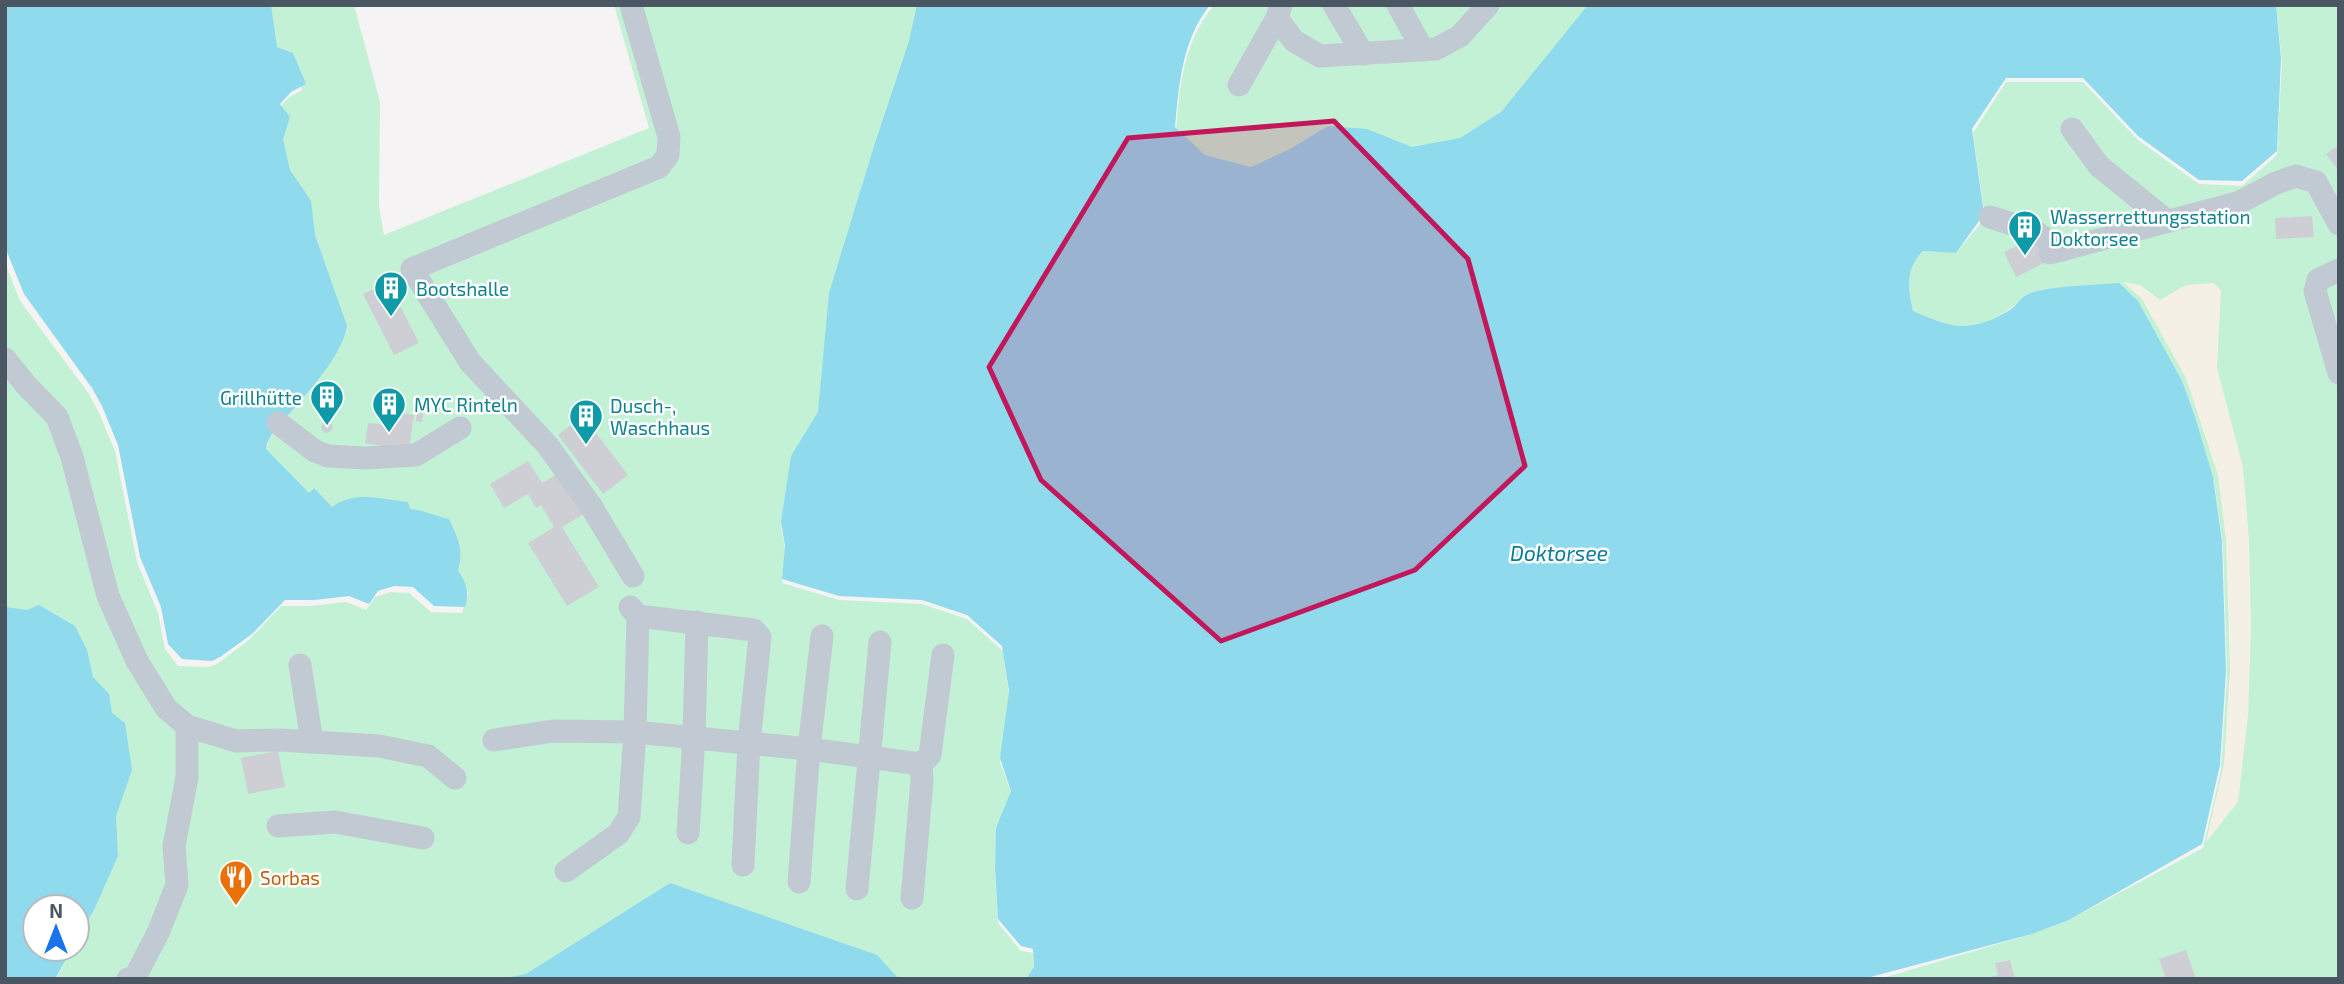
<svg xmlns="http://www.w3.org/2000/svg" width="2344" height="984" font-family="'Exo 2',sans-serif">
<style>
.green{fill:#c3f1d5}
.sand{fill:#f5f0e5}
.water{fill:#90daee}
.building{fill:#cdcfd5}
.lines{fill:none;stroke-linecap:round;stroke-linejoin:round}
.minor{stroke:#c1cad2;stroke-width:23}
.marked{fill:#c2185b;fill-opacity:0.2;stroke:#c2185b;stroke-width:5;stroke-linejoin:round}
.labels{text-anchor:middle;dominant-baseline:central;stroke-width:5;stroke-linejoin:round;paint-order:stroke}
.culture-label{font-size:19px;fill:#0d838f;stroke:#fff;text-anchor:start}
.food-label{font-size:19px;fill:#c56008;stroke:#fff;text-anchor:start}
.water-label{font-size:21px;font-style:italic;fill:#0c7c9b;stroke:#fff}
</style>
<rect width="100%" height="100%" fill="#f5f3f3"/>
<!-- green -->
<g class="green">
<polygon points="266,5 354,5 380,102 379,206 384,235 649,128 614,5 919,5 819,416 791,460 781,527 785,550 782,583 839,600 922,604 967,619 1003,651 1009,695 1000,762 1012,795 996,833 995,872 998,923 1021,951 1033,953 1034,972 1029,979 56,979 72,949 77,949 77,940 105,885 5,614 5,263 20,301 89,394 99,413 115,451 137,562 158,613 165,649 178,666 209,667 217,664 249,640 281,606 310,606 346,602 366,610 375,597 391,592 409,593 431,612 462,613 469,592 329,514 296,488 266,449 270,437 305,395 340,347 287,176 277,111 288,98 302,90 290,59 274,53"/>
<path d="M 1214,5 L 1592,5 L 1501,116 L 1460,142 L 1251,171 L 1206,159 L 1176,131 C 1180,84 1183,43 1214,5 Z"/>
<path d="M 2276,5 L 2339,5 L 2339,979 L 1879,979 L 2032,934 L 2069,920 L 2203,848 L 2221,770 L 2227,675 L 2223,545 L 2214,481 L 2027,295 C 2012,309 1991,323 1970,327 C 1954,330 1928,318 1913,311 C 1908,288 1905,269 1923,251 L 1956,253 L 1985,218 L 1973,133 L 2006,82 L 2083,82 L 2138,140 L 2199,184 L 2242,186 L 2277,155 L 2282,62 Z"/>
</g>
<!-- sand -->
<polygon class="sand" points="2123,282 2140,285 2160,300 2186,285 2213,283 2221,290 2217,368 2243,467 2249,540 2251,627 2248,715 2238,802 2206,842 2224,764 2230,669 2226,539 2218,475 2186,378 2142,299"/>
<!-- water -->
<g class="water">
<path d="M 5,5 L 271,5 L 277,47 L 293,53 L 306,84 L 291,92 L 280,104 L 290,117 L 283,139 L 290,170 L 311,201 L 315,235 L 347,326 C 343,354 309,391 290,413 C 281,423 268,434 266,449 L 309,493 L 314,488 L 332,507 C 354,490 382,499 408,502 L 410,509 C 424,510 434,516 449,519 C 458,538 464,550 458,570 C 466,583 470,592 465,607 L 434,606 L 413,587 L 394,586 L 378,591 L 369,604 L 349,596 L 314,600 L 285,600 L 252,634 L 220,657 L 212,661 L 182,659 L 168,644 L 161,607 L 140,557 L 118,445 L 102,406 L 92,388 L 24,294 L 7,252 Z"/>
<path d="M 917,5 L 1210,5 C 1182,40 1179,84 1175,127 L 1205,155 L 1251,167 L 1290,149 L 1328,126 L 1367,129 L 1412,147 L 1460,138 L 1501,112 L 1588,5 L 2276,5 L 2281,58 L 2277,151 L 2242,181 L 2199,180 L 2138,136 L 2083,78 L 2006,78 L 1972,129 L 1984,214 L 1956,253 L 1923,251 C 1905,269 1908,288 1913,311 C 1953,329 1971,333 2010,310 C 2016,306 2020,298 2027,295 C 2043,286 2098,285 2119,283 L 2138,301 L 2182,381 L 2195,417 L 2213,477 L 2222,541 L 2226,671 L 2220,765 L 2202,844 L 2069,920 L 2032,934 L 1863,979 L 1026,979 L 1034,967 L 1033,949 L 1021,946 L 998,919 L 995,868 L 996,828 L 1011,791 L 1000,758 L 1009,691 L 1002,646 L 967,615 L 922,600 L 839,596 L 782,579 L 785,546 L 781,522 L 791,456 L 818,412 L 829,293 L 875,143 L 909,41 Z"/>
<polygon points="39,605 75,626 87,650 93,677 109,694 112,713 125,723 132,770 116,816 118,856 94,910 77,939 77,907 35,907 35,949 72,949 55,979 5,979 5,607 27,610"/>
<polygon points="670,883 877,955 899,979 501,979 526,974"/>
</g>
<!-- building -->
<g class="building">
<polygon points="2339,145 2339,171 2326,154"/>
<polygon points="2312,216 2314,237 2276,239 2275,218"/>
<polygon points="2034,237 2046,262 2016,277 2004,252"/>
<polygon points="388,282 419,343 394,355 363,294"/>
<polygon points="389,411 414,415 409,450 365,443 368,423 387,425"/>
<polygon points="417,412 423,413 422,422 416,421"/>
<polygon points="583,416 628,475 603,494 558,435"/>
<circle cx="327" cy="427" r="5.5"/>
<polygon points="528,461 542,483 559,473 584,514 562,527 599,587 567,606 528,543 554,527 541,505 536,508 528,494 504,508 490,484"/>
<polygon points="278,751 285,787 248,794 241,758"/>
<polygon points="2186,950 2196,979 2166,979 2159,959"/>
<polygon points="2010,960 2015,979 1985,979 1998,975 1995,963"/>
</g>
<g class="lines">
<!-- minor -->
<g class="minor">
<polyline points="631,5 669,137 668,155 659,167 412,269 470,362 548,446 591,506 633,576"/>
<polyline points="1281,5 1277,18 1294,41 1320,56 1436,49 1460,36 1488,5"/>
<polyline points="1334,5 1363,54"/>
<polyline points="1398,5 1423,50"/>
<polyline points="1239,85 1277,18"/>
<polyline points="2072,129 2099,166 2167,221"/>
<polyline points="1990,217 2034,231 2062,250"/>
<polyline points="2050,253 2240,202 2276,183 2296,176 2316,182 2339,224"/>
<polyline points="2339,270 2318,280 2315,291 2339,373"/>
<polyline points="5,359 26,385 57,417 72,457 108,596 137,661 166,708 187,726 236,741 280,740 379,746 428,756 455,778"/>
<polyline points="278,423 315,451 328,456 365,458 416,455 460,428"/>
<polyline points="638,616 754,630 760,637 749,743 743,865"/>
<polyline points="300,665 312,742"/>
<polyline points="494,740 553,731 635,732 809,749 921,764"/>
<polyline points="278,826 335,822 423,838"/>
<polyline points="688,833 694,737 697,622"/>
<polyline points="566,871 618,834 629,817 635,732 638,616 630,607"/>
<polyline points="799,882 809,749 822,636"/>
<polyline points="857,889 880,642"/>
<polyline points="912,898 922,780 921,764 930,755 943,655"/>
<polyline points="128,979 135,977 158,933 177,885 174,846 187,777 187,726"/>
</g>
</g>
<!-- marked area -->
<path class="marked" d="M 1334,121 L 1468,259 L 1525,466 L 1415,570 L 1221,641 L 1041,480 L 989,367 L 1128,138 Z"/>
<!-- icons -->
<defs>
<g id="building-pin" transform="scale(1.75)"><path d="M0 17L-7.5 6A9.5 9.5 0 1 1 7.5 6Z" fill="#0f9aa8" stroke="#fff"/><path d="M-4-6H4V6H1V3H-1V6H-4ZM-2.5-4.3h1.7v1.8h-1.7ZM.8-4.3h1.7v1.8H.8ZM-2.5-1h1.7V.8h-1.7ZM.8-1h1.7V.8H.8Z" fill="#fff"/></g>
<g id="restaurant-pin" transform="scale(1.75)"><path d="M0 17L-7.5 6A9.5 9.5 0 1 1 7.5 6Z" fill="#e8710a" stroke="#fff"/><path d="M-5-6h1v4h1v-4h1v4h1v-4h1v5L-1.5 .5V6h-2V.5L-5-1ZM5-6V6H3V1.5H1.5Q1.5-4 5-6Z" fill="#fff"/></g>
</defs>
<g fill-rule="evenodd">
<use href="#building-pin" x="2025" y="227"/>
<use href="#building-pin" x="391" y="288"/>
<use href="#building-pin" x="327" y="397"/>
<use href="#building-pin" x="389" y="404"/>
<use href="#building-pin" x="586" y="416"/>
<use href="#restaurant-pin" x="236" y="877"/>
</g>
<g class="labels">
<!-- culture labels -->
<g class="culture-label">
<text x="2050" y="216">Wasserrettungsstation<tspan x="2050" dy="22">Doktorsee</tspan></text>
<text x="416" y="288">Bootshalle</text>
<text x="302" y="397" text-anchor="end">Grillhütte</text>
<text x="414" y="404">MYC Rinteln</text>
<text x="610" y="405">Dusch-,<tspan x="610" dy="22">Waschhaus</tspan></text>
</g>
<!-- food labels -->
<g class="food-label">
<text x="260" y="877">Sorbas</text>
</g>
<!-- water labels -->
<g class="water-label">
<text x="1559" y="552">Doktorsee</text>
</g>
</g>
<!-- border -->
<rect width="2344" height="984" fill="none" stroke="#4a5661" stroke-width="14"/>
<!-- north arrow -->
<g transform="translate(56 928)"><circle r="33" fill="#ffffff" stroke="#b7bbc0" stroke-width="2"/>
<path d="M0-5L12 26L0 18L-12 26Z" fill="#1a73e8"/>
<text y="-10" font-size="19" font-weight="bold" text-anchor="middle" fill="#4a5661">N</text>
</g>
</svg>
